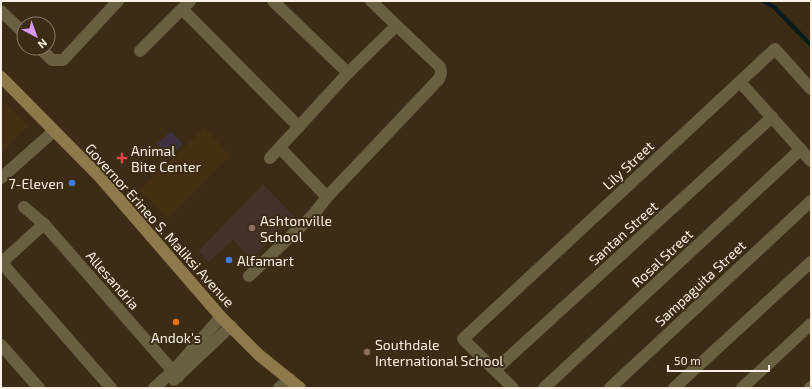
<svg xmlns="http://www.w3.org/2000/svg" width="812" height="389" font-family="'Exo 2',sans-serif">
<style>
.built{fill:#452f13}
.industrial{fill:#3e313f}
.education{fill:#423227}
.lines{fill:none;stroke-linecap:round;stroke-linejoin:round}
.stream{stroke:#021c1d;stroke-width:4}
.minor{stroke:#6b5f42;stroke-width:12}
.secondary{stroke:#8d794a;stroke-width:12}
.health-dot{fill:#e0444e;stroke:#3c2b15;stroke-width:1.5}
.shop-dot{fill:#3f7fe0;stroke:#3c2b15;stroke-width:1.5}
.education-dot{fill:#8d6e63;stroke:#3c2b15;stroke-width:1.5}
.food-dot{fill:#e8710a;stroke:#3c2b15;stroke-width:1.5}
.labels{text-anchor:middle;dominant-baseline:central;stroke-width:4;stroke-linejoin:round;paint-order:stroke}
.poi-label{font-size:14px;fill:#fcf1e4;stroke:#3c2b15;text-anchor:start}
.street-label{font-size:14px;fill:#fcf1e4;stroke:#3c2b15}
</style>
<rect width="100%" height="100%" fill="#3c2b15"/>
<!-- built -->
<g class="built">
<polygon points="1,100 28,126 1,154"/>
<polygon points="205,127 230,156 168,219 139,190"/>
</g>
<!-- industrial -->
<polygon class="industrial" points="171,131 183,144 169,157 157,144"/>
<!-- education -->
<polygon class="education" points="263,184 294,216 251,259 233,240 209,262 198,251"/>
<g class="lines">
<!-- stream -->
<polyline class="stream" points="763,1 774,7 811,45"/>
<!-- minor -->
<g class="minor">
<polyline points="273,1 348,73"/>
<polyline points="182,9 299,127"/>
<polyline points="1,11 24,33"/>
<polyline points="40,48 52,60 63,60 118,1"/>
<polyline points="140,51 190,1"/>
<polyline points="740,82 811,161"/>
<polyline points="280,148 327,197"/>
<polyline points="270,158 348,73 396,26"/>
<polyline points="1,178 54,131"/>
<polyline points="24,207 44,224 178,377"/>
<polyline points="1,262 111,388"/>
<polyline points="1,263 44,224"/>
<polyline points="249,276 314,214 327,197 439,79 441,73 440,67 371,1"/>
<polyline points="1,345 39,388"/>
<polyline points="495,370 772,117"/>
<polyline points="174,380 231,326"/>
<polyline points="154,388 173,371 221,317"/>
<polyline points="279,388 290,379"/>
<polyline points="513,388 463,339 775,49 811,89"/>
<polyline points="544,388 801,149"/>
<polyline points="610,388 811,201"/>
<polyline points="674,388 811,262"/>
<polyline points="742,388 811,324"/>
<polyline points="810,388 811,387"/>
</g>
<!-- secondary -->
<polyline class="secondary" points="1,77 99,176 221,317 259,355 300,388"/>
</g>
<!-- markers -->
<path class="health-dot" d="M120 152h4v4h4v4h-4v4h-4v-4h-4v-4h4z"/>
<g class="shop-dot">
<circle cx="72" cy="183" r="4"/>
<circle cx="229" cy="260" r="4"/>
</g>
<g class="education-dot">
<circle cx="252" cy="228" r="4"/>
<circle cx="367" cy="352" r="4"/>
</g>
<circle class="food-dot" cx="176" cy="322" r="4"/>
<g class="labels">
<!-- poi labels -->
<g class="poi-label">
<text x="131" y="150">Animal<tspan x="131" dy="16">Bite Center</tspan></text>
<text x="64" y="183" text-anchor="end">7-Eleven</text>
<text x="260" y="220">Ashtonville<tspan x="260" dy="16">School</tspan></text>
<text x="237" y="260">Alfamart</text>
<text x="176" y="337" text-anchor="middle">Andok's</text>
<text x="375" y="344">Southdale<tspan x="375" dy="16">International School</tspan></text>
</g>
<!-- street labels -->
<g class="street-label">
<text transform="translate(628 165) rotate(-43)">Lily Street</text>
<text transform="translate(160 225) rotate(48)">Governor Erineo S. Maliksi Avenue</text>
<text transform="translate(623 233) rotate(-42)">Santan Street</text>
<text transform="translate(662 258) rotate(-43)">Rosal Street</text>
<text transform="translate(113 280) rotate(49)">Allesandria</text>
<text transform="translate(700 283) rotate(-43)">Sampaguita Street</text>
</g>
</g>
<!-- border -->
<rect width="812" height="389" fill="none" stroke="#fcf1e4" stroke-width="4"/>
<!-- north arrow -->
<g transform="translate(36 36) rotate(139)"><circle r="19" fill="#3c2b15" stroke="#897a68"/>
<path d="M0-3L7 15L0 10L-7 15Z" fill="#dd98f3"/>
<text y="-6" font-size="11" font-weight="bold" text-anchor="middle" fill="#fcf1e4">N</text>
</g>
<!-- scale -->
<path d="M668 365v6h101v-6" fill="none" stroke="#fcf1e4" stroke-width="2"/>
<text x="674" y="365" font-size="12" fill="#fcf1e4" stroke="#3c2b15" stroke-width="3" paint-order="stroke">50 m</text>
</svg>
